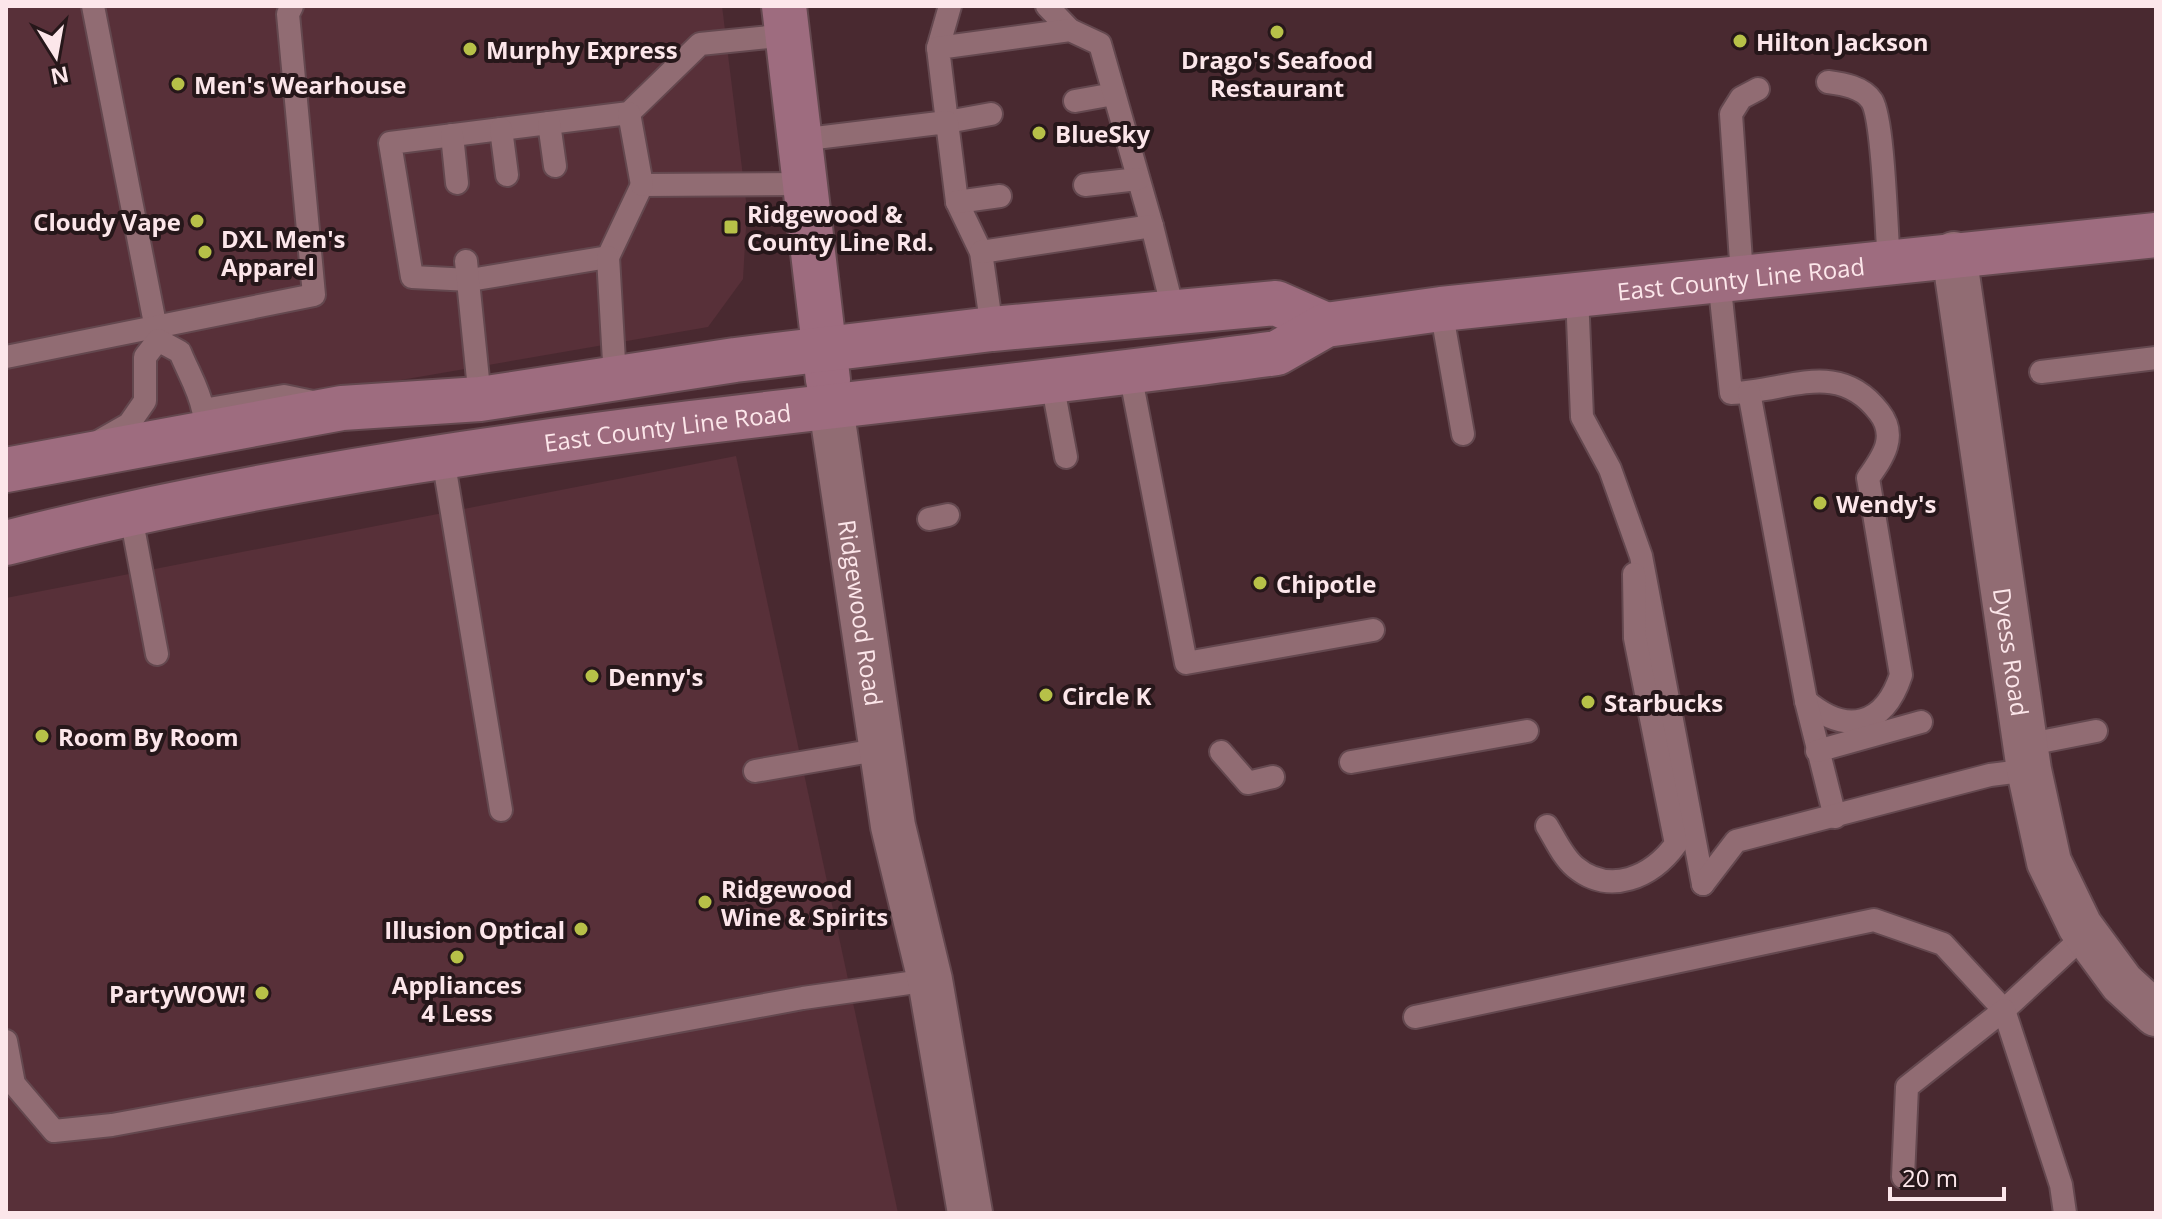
<svg xmlns="http://www.w3.org/2000/svg" width="2162" height="1219" font-family="'Open Sans',sans-serif">
<style>
.built{fill:#583039}
.lines{fill:none;stroke-linecap:round;stroke-linejoin:round}
.lane-casing{stroke:#64484f;stroke-width:26}
.street-casing{stroke:#64484f;stroke-width:48}
.secondary-casing{stroke:#64484f;stroke-width:48}
.lane{stroke:#916c73;stroke-width:22}
.street{stroke:#916c73;stroke-width:44}
.secondary{stroke:#9e6c7f;stroke-width:44}
.poi-dot{fill:#b7c148;stroke:#26171a;stroke-width:3}
.labels{text-anchor:middle;dominant-baseline:central;stroke-width:8;stroke-linejoin:round;paint-order:stroke}
.poi-label{font-size:24px;font-weight:bold;fill:#fce6ea;stroke:#26171a;text-anchor:start}
.street-label{font-size:24px;fill:#fce6ea;stroke:#26171a}
</style>
<rect width="100%" height="100%" fill="#492930"/>
<!-- built -->
<g class="built">
<polygon points="6,6 722,6 747,209 743,279 708,327 6,448"/>
<polygon points="736,456 898,1213 6,1213 6,598"/>
</g>
<g class="lines">
<!-- lane casing -->
<g class="lane-casing">
<g id="lane">
<polyline points="93,6 158,339"/>
<polyline points="1047,6 1070,30"/>
<polyline points="788,35 700,44 629,113 390,143 412,277 470,280 608,257 642,185 806,184"/>
<polyline points="938,48 950,6"/>
<path d="M 1828,82 C 1843,84 1863,87 1872,101 C 1884,122 1886,231 1889,261"/>
<polyline points="1075,101 1114,94"/>
<polyline points="629,113 642,185"/>
<polyline points="991,114 947,122 938,48 1070,30 1100,44 1152,226"/>
<polyline points="549,123 555,166"/>
<polyline points="501,129 507,175"/>
<polyline points="452,135 457,183"/>
<polyline points="799,140 947,122 957,202 981,252 992,329"/>
<polyline points="1085,185 1138,179"/>
<polyline points="957,202 1000,196"/>
<polyline points="981,252 1152,226 1173,310"/>
<polyline points="608,257 615,379"/>
<polyline points="466,261 480,399"/>
<polyline points="1742,276 1731,114 1741,98 1758,89"/>
<path d="M 1719,279 L 1731,393 C 1787,392 1838,358 1879,412 C 1898,436 1883,457 1868,478 L 1901,675 C 1884,727 1846,735 1806,701"/>
<polyline points="1577,294 1582,417 1610,469 1641,556 1703,884"/>
<polyline points="1441,309 1463,434"/>
<polyline points="6,357 314,295 288,14 292,6"/>
<polyline points="2041,372 2156,358"/>
<polyline points="1130,373 1186,663 1373,630"/>
<polyline points="1052,382 1066,457"/>
<polyline points="1749,392 1806,701 1835,817"/>
<path d="M 101,440 L 129,424 L 145,401 L 145,357 L 158,340 L 180,352 C 188,372 199,389 203,410 L 284,396 L 313,402"/>
<polyline points="443,458 501,810"/>
<polyline points="130,511 157,654"/>
<polyline points="929,519 948,515"/>
<polyline points="2025,745 2096,731"/>
<polyline points="1817,751 1921,722"/>
<polyline points="1221,752 1248,783 1273,777"/>
<polyline points="1351,762 1527,731"/>
<polyline points="755,771 882,749"/>
<path d="M 1547,826 C 1555,839 1563,857 1575,867 C 1610,896 1652,877 1676,844 L 1635,638 L 1634,574"/>
<polyline points="1703,884 1736,841 1990,775 2029,770"/>
<polyline points="1415,1017 1874,920 1943,944 2004,1010 2086,934"/>
<polyline points="6,1041 14,1084 54,1131 112,1125 803,998 930,980"/>
<polyline points="1903,1177 1907,1087 2004,1010 2061,1185 2065,1213"/>
</g>
</g>
<!-- street casing -->
<g class="street-casing">
<g id="street">
<path id="s1" d="M 1954,254 L 2029,770 L 2049,862 L 2080,926 L 2122,983 L 2156,1014"/>
<path id="s2" d="M 831,407 L 893,826 L 930,980 L 970,1213"/>
</g>
</g>
<!-- secondary casing -->
<g class="secondary-casing">
<g id="secondary">
<polyline points="784,6 828,380"/>
<polyline points="6,470 342,408 480,399 735,360 992,329 1276,303 1326,325"/>
<path id="s3" d="M 6,543 C 421,437 854,410 1277,353 L 1326,325 L 1441,309 L 2156,235"/>
</g>
</g>
<!-- lane -->
<use href="#lane" class="lane"/>
<!-- street -->
<use href="#street" class="street"/>
<!-- secondary -->
<use href="#secondary" class="secondary"/>
</g>
<!-- markers -->
<g class="poi-dot">
<circle cx="1277" cy="32" r="8"/>
<circle cx="1740" cy="41" r="8"/>
<circle cx="470" cy="49" r="8"/>
<circle cx="178" cy="84" r="8"/>
<circle cx="1039" cy="133" r="8"/>
<circle cx="197" cy="221" r="8"/>
<rect x="723" y="219" width="16" height="16" rx="4"/>
<circle cx="205" cy="252" r="8"/>
<circle cx="1820" cy="503" r="8"/>
<circle cx="1260" cy="583" r="8"/>
<circle cx="592" cy="676" r="8"/>
<circle cx="1046" cy="695" r="8"/>
<circle cx="1588" cy="702" r="8"/>
<circle cx="42" cy="736" r="8"/>
<circle cx="705" cy="902" r="8"/>
<circle cx="581" cy="929" r="8"/>
<circle cx="457" cy="957" r="8"/>
<circle cx="262" cy="993" r="8"/>
</g>
<g class="labels">
<!-- poi labels -->
<g class="poi-label">
<text x="1756" y="41">Hilton Jackson</text>
<text x="486" y="49">Murphy Express</text>
<text x="1277" y="59" text-anchor="middle">Drago's Seafood<tspan x="1277" dy="28">Restaurant</tspan></text>
<text x="194" y="84">Men's Wearhouse</text>
<text x="1055" y="133">BlueSky</text>
<text x="747" y="213">Ridgewood &amp;<tspan x="747" dy="28">County Line Rd.</tspan></text>
<text x="181" y="221" text-anchor="end">Cloudy Vape</text>
<text x="221" y="238">DXL Men's<tspan x="221" dy="28">Apparel</tspan></text>
<text x="1836" y="503">Wendy's</text>
<text x="1276" y="583">Chipotle</text>
<text x="608" y="676">Denny's</text>
<text x="1062" y="695">Circle K</text>
<text x="1604" y="702">Starbucks</text>
<text x="58" y="736">Room By Room</text>
<text x="721" y="888">Ridgewood<tspan x="721" dy="28">Wine &amp; Spirits</tspan></text>
<text x="565" y="929" text-anchor="end">Illusion Optical</text>
<text x="457" y="984" text-anchor="middle">Appliances<tspan x="457" dy="28">4 Less</tspan></text>
<text x="246" y="993" text-anchor="end">PartyWOW!</text>
</g>
<!-- street labels -->
<g class="street-label">
<text stroke="none"><textPath href="#s3" startOffset="1760">East County Line Road</textPath></text>
<text stroke="none"><textPath href="#s3" startOffset="672">East County Line Road</textPath></text>
<text stroke="none"><textPath href="#s2" startOffset="208">Ridgewood Road</textPath></text>
<text stroke="none"><textPath href="#s1" startOffset="402">Dyess Road</textPath></text>
</g>
</g>
<!-- border -->
<rect width="2162" height="1219" fill="none" stroke="#fce6ea" stroke-width="16"/>
<!-- north arrow -->
<g transform="translate(56 56) rotate(169)" stroke="#26171a" stroke-width="6" paint-order="stroke">
<path d="M0-6L14 30L0 20L-14 30Z" fill="#fce6ea"/>
<text y="-12" font-size="22" font-weight="bold" text-anchor="middle" fill="#fce6ea">N</text>
</g>
<!-- scale -->
<path d="M1890 1187v12h114v-12" fill="none" stroke="#fce6ea" stroke-width="4"/>
<text x="1902" y="1187" font-size="24" fill="#fce6ea" stroke="#26171a" stroke-width="6" paint-order="stroke">20 m</text>
</svg>
